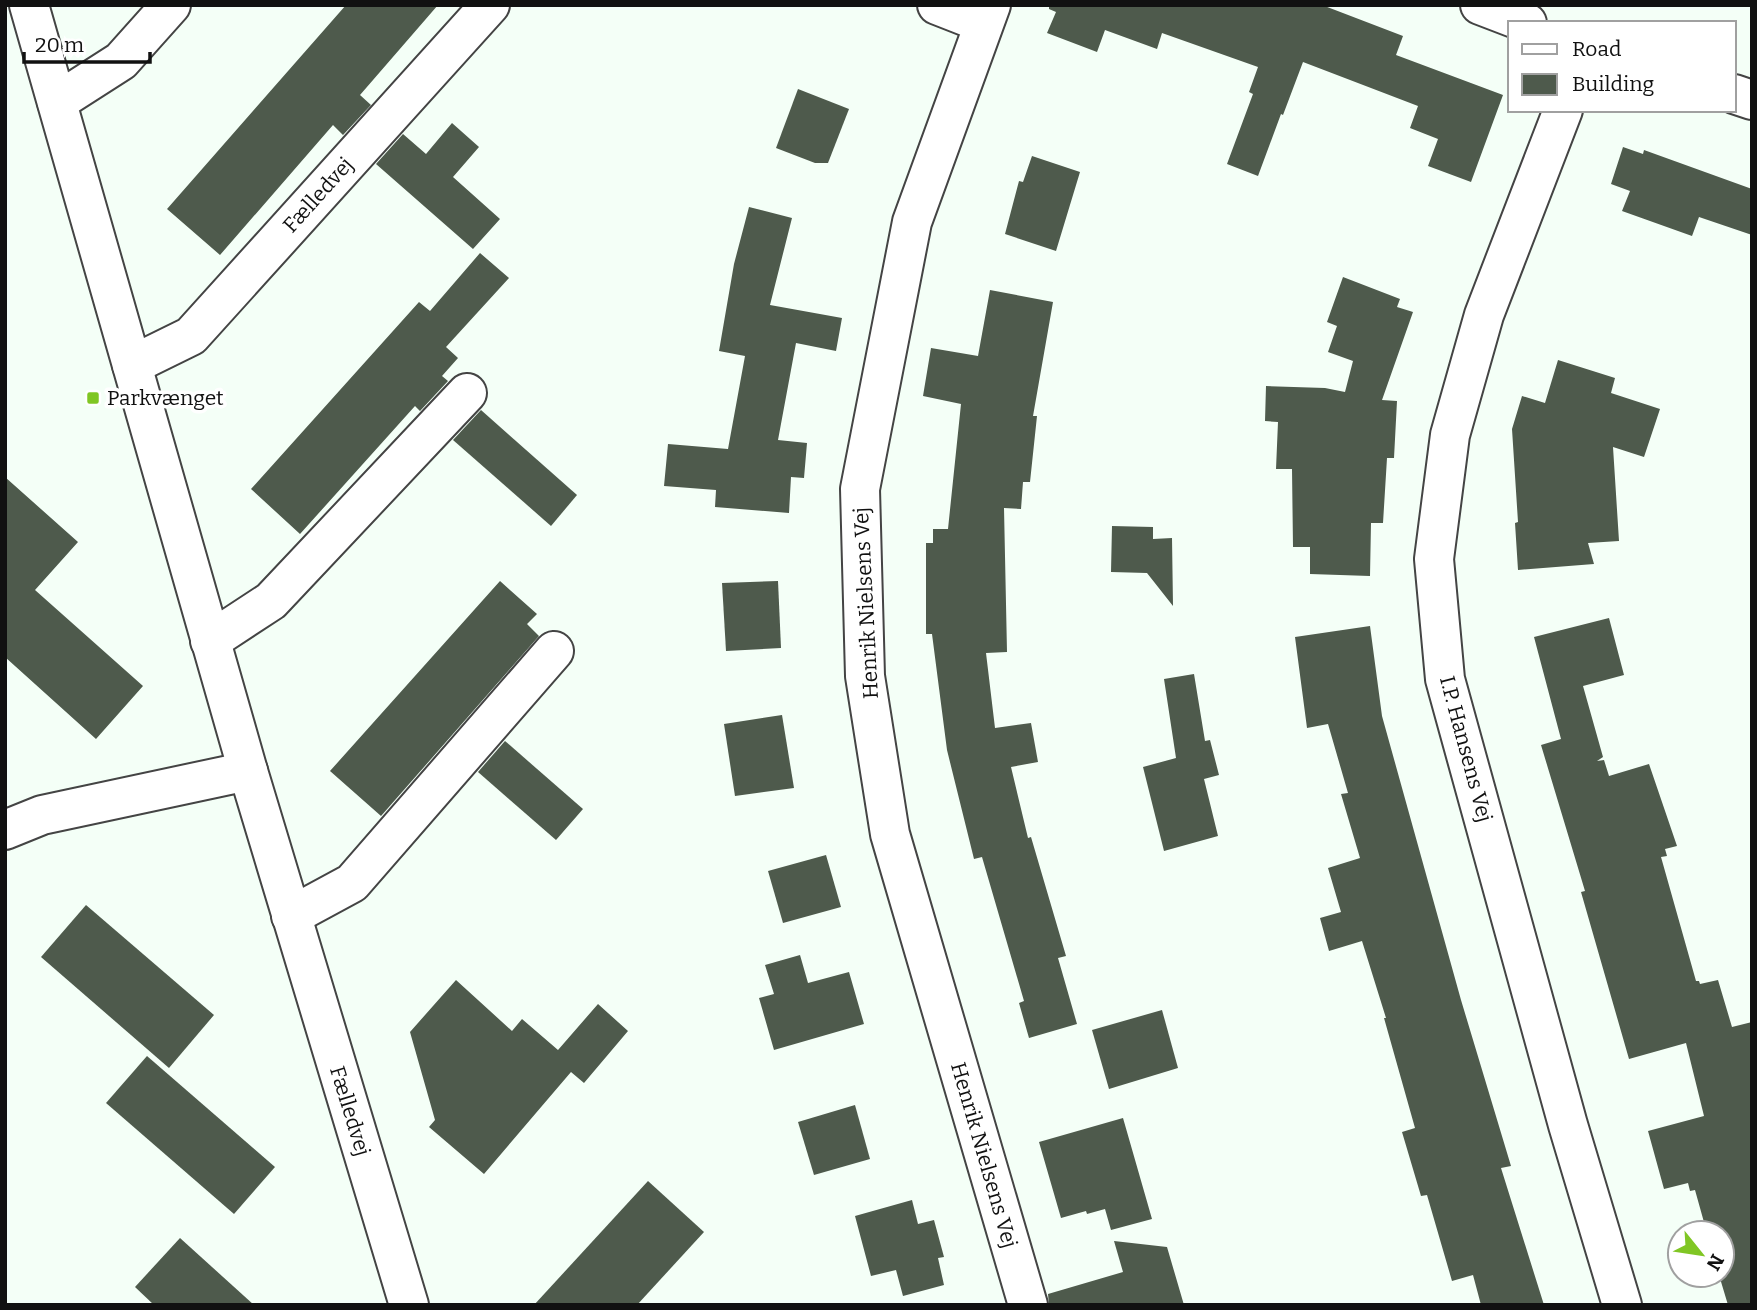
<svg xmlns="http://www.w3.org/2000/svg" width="1757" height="1310" font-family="Bitter,serif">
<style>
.building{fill:#4e5a4c}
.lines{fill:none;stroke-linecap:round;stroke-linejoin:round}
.minor-casing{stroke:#444;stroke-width:42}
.minor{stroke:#fff;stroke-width:38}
.poi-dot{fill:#80c624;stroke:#fff;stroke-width:2.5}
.labels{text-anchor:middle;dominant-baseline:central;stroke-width:7;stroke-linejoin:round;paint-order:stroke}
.street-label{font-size:21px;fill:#111;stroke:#fff}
.poi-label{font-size:21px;fill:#111;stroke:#fff;text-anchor:start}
</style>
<rect width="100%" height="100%" fill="#f4fff7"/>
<!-- building -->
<g class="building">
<polygon points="346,5 438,5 360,95 371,105 343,135 333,125 220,255 167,209"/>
<polygon points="1049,5 1322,5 1403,36 1396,55 1503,95 1471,182 1428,166 1438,139 1410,128 1418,106 1303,62 1283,115 1281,114 1258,176 1227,164 1253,94 1249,92 1258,67 1162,33 1157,49 1105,30 1097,52 1047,33 1056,12 1049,9"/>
<polygon points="798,89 849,109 828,163 815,163 776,148"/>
<polygon points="452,123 479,147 453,177 500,219 473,249 376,164 403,134 426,154"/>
<polygon points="1623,147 1643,154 1644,150 1752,189 1752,235 1699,217 1692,236 1622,211 1630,191 1611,184"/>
<polygon points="1032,156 1080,172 1056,251 1005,234 1019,181 1023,182"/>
<polygon points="749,207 792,218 770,305 842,318 836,351 796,343 778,440 807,443 804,478 791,477 789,513 715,507 716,490 664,486 668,444 728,449 745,356 719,351 734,264"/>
<polygon points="480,253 509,278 446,347 458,358 442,376 448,381 420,411 415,406 300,534 251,489 419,302 430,311"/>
<polygon points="1343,277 1400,299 1397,307 1413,312 1382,400 1397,401 1394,458 1387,458 1383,523 1371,523 1370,576 1310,574 1310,547 1293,547 1292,469 1276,469 1278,422 1265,421 1266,386 1325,388 1345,392 1353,361 1328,352 1337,326 1327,322"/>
<polygon points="990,290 1053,302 1033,416 1037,416 1030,482 1023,482 1021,509 1004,508 1007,652 986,653 995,728 1031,723 1038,762 1011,767 1028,838 1031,837 1066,956 1058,958 1077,1024 1029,1038 1019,1003 1024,1001 982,857 974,859 947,750 932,634 926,634 926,543 933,543 933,529 948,529 961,404 923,396 931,348 978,356"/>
<polygon points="1558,360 1615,378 1611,393 1660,409 1644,457 1613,447 1619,541 1588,543 1594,564 1518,570 1515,523 1518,522 1512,429 1522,396 1545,403"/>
<polygon points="481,410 577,495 551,526 453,440"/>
<polygon points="5,477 78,542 35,590 143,686 96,739 5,657"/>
<polygon points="1112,526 1153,527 1153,539 1172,538 1173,606 1147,573 1111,572"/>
<polygon points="500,581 537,614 527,624 539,636 381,816 330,771"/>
<polygon points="778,581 781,648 726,651 722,583"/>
<polygon points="1609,618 1624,675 1583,686 1603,757 1597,761 1604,760 1609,776 1649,764 1677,846 1665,849 1667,856 1661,857 1696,981 1699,981 1700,984 1718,980 1732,1027 1752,1022 1752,1305 1728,1305 1719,1275 1722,1275 1722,1233 1707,1233 1695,1190 1690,1191 1688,1183 1664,1189 1648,1131 1704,1116 1686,1043 1629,1059 1581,892 1585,891 1541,745 1561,739 1534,637"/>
<polygon points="1370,626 1382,716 1461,1000 1511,1166 1501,1168 1544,1305 1481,1305 1473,1275 1452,1281 1427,1195 1421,1196 1402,1132 1415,1128 1384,1018 1386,1018 1362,941 1329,951 1320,918 1341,912 1328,868 1360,858 1341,794 1348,793 1328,724 1307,728 1295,637"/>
<polygon points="1194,674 1205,741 1210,740 1219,775 1204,779 1218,836 1164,851 1143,767 1176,758 1164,679"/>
<polygon points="782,715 794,788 735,796 724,724"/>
<polygon points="505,741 583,809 556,840 478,772"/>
<polygon points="826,855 841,907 783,923 768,871"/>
<polygon points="86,905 214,1015 169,1068 41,957"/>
<polygon points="800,955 808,983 849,972 864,1024 774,1050 759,998 774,994 765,965"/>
<polygon points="456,980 512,1031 522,1019 558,1050 598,1004 628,1031 584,1083 571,1072 484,1174 429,1127 435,1120 410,1032"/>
<polygon points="1162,1010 1178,1068 1109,1089 1092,1030"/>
<polygon points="147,1056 275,1167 234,1214 106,1103"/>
<polygon points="855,1105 870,1159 814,1175 798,1122"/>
<polygon points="1123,1118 1152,1219 1111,1230 1105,1209 1087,1214 1086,1211 1061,1218 1039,1142"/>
<polygon points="648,1181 704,1232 637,1305 534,1305"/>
<polygon points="912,1200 918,1224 934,1220 944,1257 938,1258 944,1285 903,1296 896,1270 871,1276 855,1216"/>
<polygon points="180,1238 254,1305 154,1305 135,1287"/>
<polygon points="1114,1241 1167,1247 1184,1305 1049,1305 1048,1294 1123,1272"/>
</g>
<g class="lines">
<!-- minor casing -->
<g class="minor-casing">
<g id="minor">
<polyline points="29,5 248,771 409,1305"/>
<polyline points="937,5 983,23"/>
<polyline points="991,5 912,222 860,489 865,676 890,834 1028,1305"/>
<polyline points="1480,5 1527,23"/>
<polyline points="1734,94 1752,100"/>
<polyline points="57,102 121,61 171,5"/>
<polyline points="1563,110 1484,315 1450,435 1434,559 1445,679 1568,1125 1622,1305"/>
<polyline points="132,365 191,336 490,5"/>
<polyline points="210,641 271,601 467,393"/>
<polyline points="5,830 42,815 248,771"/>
<polyline points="291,916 352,883 554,651"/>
</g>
</g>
<!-- minor -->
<use href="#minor" class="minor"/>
</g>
<!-- markers -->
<rect class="poi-dot" x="86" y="391" width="14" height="14" rx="3.5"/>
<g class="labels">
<!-- street labels -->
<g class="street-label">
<text transform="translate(318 195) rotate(-48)">Fælledvej</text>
<text transform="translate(866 603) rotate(-93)">Henrik Nielsens Vej</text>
<text transform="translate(1466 749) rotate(75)">I.P. Hansens Vej</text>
<text transform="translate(350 1111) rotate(73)">Fælledvej</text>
<text transform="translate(984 1155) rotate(74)">Henrik Nielsens Vej</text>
</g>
<!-- poi labels -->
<g class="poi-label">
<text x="107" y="398">Parkvænget</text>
</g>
</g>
<!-- border -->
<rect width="1757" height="1310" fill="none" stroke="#111111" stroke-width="14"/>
<!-- legend -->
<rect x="1508" y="21" width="228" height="91" fill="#ffffff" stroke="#a0a0a0" stroke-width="2"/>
<rect x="1522" y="44" width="35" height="10" fill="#ffffff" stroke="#a0a0a0" stroke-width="2"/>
<text x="1572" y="56" font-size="21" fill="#111111">Road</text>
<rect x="1522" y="74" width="35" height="21" fill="#4e5a4c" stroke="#a0a0a0" stroke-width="2"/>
<text x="1572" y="91" font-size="21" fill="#111111">Building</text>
<!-- north arrow -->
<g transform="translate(1701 1254) rotate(120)"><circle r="33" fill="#ffffff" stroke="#a0a0a0" stroke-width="2"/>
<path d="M0-5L12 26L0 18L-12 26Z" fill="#80c624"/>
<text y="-10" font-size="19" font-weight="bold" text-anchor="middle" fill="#111111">N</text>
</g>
<!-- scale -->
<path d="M24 52v10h126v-10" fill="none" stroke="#111111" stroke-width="3.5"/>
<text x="35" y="52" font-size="21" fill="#111111" stroke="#ffffff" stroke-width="5" paint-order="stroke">20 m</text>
</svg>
